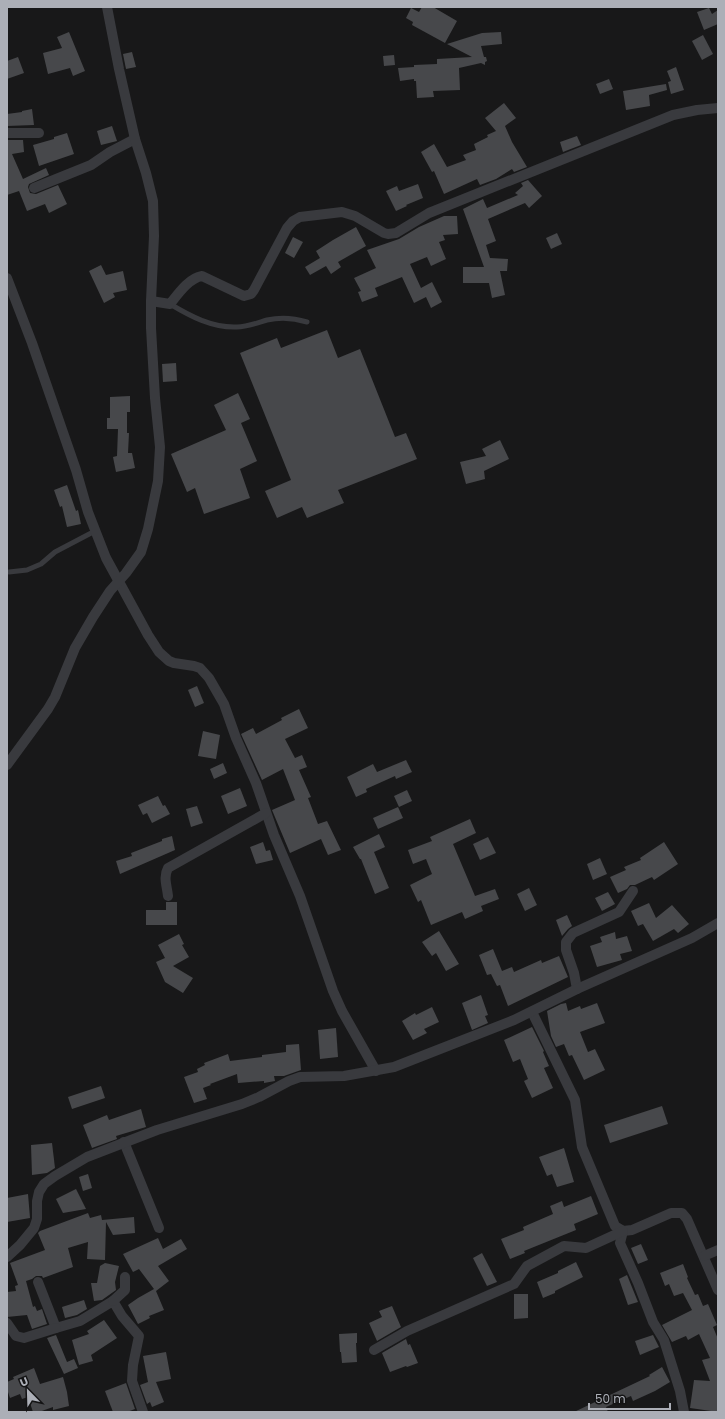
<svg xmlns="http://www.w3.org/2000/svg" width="725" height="1419" font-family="Poppins,sans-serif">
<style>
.building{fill:#47484b}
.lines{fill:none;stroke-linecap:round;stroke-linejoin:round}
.lane{stroke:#393a3e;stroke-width:5}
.street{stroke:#393a3e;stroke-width:10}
</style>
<rect width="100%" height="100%" fill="#181819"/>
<!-- building -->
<g class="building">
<polygon points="422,7 433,7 457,21 445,43 412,25 413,22 406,18 411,8 419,12"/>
<polygon points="709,8 712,14 718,10 718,24 704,30 697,12"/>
<polygon points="69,32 85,71 73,76 70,68 48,74 43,53 62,48 57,37"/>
<polygon points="501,32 502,44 481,46 484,57 486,57 487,61 485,62 485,65 481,63 459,68 460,90 433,91 434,97 417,98 416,81 414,81 414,79 400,81 398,68 414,67 414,65 437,64 437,59 472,57 447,44 482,33"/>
<polygon points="703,35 713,54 702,60 692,41"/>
<polygon points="132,52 136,67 126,69 123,54"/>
<polygon points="394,55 395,65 384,66 383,56"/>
<polygon points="18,57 24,73 7,79 7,61"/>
<polygon points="676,67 684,90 671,94 668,82 671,81 667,71"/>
<polygon points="609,79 613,89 600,94 596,84"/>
<polygon points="666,84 667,90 649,95 650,106 626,110 623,91"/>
<polygon points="504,103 516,118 505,126 512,142 527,167 514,172 512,169 496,179 480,185 477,179 444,194 434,171 432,172 421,152 434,144 447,167 466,160 463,155 476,150 474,144 488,137 487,135 496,131 485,118"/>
<polygon points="32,109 34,125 7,126 7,114 22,112 22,111"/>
<polygon points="112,126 117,141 101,145 97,131"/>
<polygon points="67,133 74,154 39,166 33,145 54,139 54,137"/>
<polygon points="577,136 581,145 563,152 560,142"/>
<polygon points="7,140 23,140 24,152 12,154 23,179 46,168 49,175 29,184 28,187 30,193 36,194 58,185 67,204 49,213 45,204 27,211 19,191 7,195"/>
<polygon points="528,180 542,196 529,208 525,203 488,219 496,241 486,245 490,258 508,259 507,271 500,271 505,295 492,298 489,283 463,283 463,267 484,267 463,209 483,199 487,208 518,195 515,193 523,186 521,183"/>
<polygon points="418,184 423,198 406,205 407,206 396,211 386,191 397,186 399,191"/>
<polygon points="444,216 457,216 458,234 443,235 445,240 439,242 446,259 431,266 427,257 410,264 421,288 432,282 442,302 431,308 426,297 414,303 402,277 375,288 378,296 362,302 358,292 361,291 354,278 376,268 367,250 399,239 419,227"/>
<polygon points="356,227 366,246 338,262 341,267 331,274 326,266 310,275 305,267 320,258 316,251 333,240"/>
<polygon points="557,233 562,244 551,249 546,238"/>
<polygon points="293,237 303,242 294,258 285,253"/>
<polygon points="101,265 106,275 123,271 127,290 113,293 115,297 104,303 89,271"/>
<polygon points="327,330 338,358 360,349 395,437 406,433 417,459 338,490 344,503 307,518 302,507 277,518 265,491 291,480 240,353 277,338 281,348"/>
<polygon points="176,363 177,381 163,382 162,364"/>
<polygon points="238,393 250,419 241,423 257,461 240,469 250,498 204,514 195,488 187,492 171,454 226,430 214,405"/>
<polygon points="130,396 130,412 127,412 127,433 129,433 128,453 132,453 135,468 116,472 113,457 117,456 118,429 107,429 107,418 110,418 110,397"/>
<polygon points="500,440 509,459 484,471 485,479 466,484 460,462 486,456 482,449"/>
<polygon points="67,485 76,511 78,510 81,524 67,527 62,506 60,507 54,490"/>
<polygon points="197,686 204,703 195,707 188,690"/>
<polygon points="299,709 308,728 285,739 295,758 302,755 307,767 299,770 311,797 308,798 318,824 327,821 341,850 328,855 321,839 290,853 272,810 295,800 283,769 262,780 241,734 253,728 256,734 282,720 281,718"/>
<polygon points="203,731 220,735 216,759 198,756"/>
<polygon points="406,760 412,772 396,779 395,776 366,789 367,792 356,797 347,777 373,764 377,772"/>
<polygon points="223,763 227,773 214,779 210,769"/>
<polygon points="240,788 247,806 228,814 221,796"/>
<polygon points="407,790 412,801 399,807 394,796"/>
<polygon points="158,796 163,806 165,805 170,814 152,823 147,813 143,815 138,805"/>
<polygon points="197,806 203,823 191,827 186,809"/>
<polygon points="398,807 403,818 378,829 373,818"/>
<polygon points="470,819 476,833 453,844 475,896 495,889 499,899 481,906 483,911 465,919 462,912 431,925 421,900 418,902 410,885 432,874 426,859 413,864 408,850 432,841 430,837"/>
<polygon points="379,834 385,847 374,852 389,888 375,894 361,859 360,859 353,847"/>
<polygon points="172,836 175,850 120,874 116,861 132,856 131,853 162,841 162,839"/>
<polygon points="488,837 496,853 480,860 473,844"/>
<polygon points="263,842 266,851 270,850 273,860 256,864 250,847"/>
<polygon points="664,842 678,864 654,880 652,877 635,885 630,885 627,889 618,893 610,877 626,870 624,867 641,860 640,858"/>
<polygon points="600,858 607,874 593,880 587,864"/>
<polygon points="529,888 537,905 525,911 517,894"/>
<polygon points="608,892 615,904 602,911 595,898"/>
<polygon points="166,902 177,902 177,925 146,925 146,910 166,910"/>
<polygon points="649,903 656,918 672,905 689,924 678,933 674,929 653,941 643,924 638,926 631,911"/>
<polygon points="567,915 572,926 568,929 562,936 556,920"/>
<polygon points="439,931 459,964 446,971 436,953 432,956 422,942"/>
<polygon points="615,932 616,939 627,936 632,951 620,954 622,960 597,967 590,946 602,942 600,937"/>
<polygon points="179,934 184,944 182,945 189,957 173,966 193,978 183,993 165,982 156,962 165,958 158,945"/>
<polygon points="493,949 502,971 512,967 514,972 541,960 542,963 559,956 568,977 508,1006 500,985 497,986 491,974 487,975 479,955"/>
<polygon points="481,995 488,1015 485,1016 488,1023 472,1030 462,1003"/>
<polygon points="566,1003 568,1011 580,1006 581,1009 597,1003 605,1023 580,1032 588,1052 595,1049 605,1070 584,1080 572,1055 569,1056 564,1044 556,1047 551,1036 547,1011 561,1004"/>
<polygon points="432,1007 439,1022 424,1029 427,1033 413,1040 402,1021 415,1013 416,1015"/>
<polygon points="532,1027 544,1051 543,1052 549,1066 544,1068 553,1088 532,1098 524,1081 528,1079 520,1059 513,1062 504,1040"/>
<polygon points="336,1028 338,1057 320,1059 318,1030"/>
<polygon points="299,1044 301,1070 284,1076 274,1076 275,1081 264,1083 264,1081 238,1083 237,1074 210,1084 211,1085 203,1088 207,1099 194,1103 184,1077 198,1072 197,1069 205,1065 204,1063 228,1054 230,1061 262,1057 262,1055 286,1052 286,1045"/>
<polygon points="101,1086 105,1098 72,1109 68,1097"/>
<polygon points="662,1106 668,1124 610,1143 604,1125"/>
<polygon points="141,1109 146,1127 116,1136 117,1139 92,1148 83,1125 107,1115 109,1120"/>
<polygon points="52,1143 55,1168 47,1173 32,1175 31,1145"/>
<polygon points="564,1148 574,1182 557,1187 552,1174 547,1176 539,1157"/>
<polygon points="88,1174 92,1188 83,1191 79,1177"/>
<polygon points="76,1189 86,1209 63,1213 56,1199"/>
<polygon points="28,1194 30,1218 7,1222 7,1198"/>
<polygon points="591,1196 598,1214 574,1224 576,1230 524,1251 525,1253 510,1259 501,1239 524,1230 523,1227 553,1214 550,1206 562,1201 564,1207"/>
<polygon points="88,1213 90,1218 101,1215 102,1220 134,1217 135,1233 113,1235 106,1222 105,1260 87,1259 88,1242 68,1248 73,1267 43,1278 42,1276 36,1276 32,1279 26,1281 33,1307 35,1306 37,1311 42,1309 47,1324 32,1329 27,1315 7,1317 7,1292 16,1291 15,1286 18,1285 10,1263 45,1250 38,1233 40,1231"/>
<polygon points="158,1238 163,1249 181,1239 187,1249 158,1266 169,1281 156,1291 164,1310 149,1316 150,1318 138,1324 128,1305 138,1298 154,1289 139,1269 133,1272 123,1254"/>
<polygon points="641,1244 648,1260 638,1264 631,1248"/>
<polygon points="482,1253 497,1282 487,1286 473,1258"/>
<polygon points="576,1262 583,1277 555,1291 555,1293 543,1298 537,1282 558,1273 558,1271"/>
<polygon points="105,1263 119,1266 115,1282 116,1290 102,1300 94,1301 91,1283 97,1283 100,1266"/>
<polygon points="683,1264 688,1277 687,1278 695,1295 698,1294 703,1306 708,1304 717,1325 713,1327 718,1339 718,1412 690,1408 694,1380 710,1381 702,1360 710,1358 699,1334 688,1340 686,1336 672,1342 662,1325 692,1310 683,1293 674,1296 669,1284 665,1286 660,1273"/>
<polygon points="627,1275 638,1302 628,1305 619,1279"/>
<polygon points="514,1294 528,1294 528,1318 514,1319"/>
<polygon points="84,1300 87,1309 77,1315 65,1318 62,1307"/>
<polygon points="392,1306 401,1327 377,1341 369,1323 382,1317 379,1311"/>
<polygon points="104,1320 117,1338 91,1355 93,1361 79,1365 72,1340 89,1334 87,1331"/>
<polygon points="357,1333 357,1343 356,1343 357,1362 342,1363 341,1352 340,1352 339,1334"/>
<polygon points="56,1335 67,1362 74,1359 78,1368 64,1374 47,1338"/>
<polygon points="653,1335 659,1347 640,1355 635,1341"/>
<polygon points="406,1339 408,1345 410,1344 418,1363 407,1367 406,1366 390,1372 382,1353"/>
<polygon points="166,1352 171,1379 156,1382 164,1402 152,1407 150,1402 147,1404 140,1385 148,1382 143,1356"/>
<polygon points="662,1367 670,1382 655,1391 633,1401 631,1396 606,1407 608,1412 574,1412 650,1376 649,1375"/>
<polygon points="34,1368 40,1384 63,1377 67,1392 69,1406 53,1410 53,1407 39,1412 33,1412 28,1397 22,1399 20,1394 10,1398 7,1389 7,1382 14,1379 13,1377"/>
<polygon points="126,1383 135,1409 127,1412 113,1412 105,1391"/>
</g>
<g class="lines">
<!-- lane -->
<g class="lane">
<path d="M 170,304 C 190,316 212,328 237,327 C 247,327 257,323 267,320 C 281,317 294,318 307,322"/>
<polyline points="9,572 27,570 41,564 55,552 95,531"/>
</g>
<!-- street -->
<g class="street">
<polyline points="7,133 39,133"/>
<polyline points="34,188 91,165 110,152 135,139"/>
<polyline points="7,278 32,343 76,470 88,512 106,558 148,635 159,652 169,661 174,663 194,666 200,668 209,678 224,704 236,738 256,783 274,835 300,896 333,991 342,1011 376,1071"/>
<path d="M 151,301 L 170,304 C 178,294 189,278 202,276 L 244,296 L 251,294 L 254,290 L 287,228 L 293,221 L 300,217 L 342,212 L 355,216 L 384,233 L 388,234 L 396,233 L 429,213 L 673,115 L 697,110 L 718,108"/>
<polyline points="7,765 48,709 55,697 75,648 93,617 110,591 126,573 141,552 148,529 158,481 160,447 155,398 151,328 151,301 154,236 153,201 146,173 135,139 119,69 107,7"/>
<path d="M 168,896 C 167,886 163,877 168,868 L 266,813"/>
<polyline points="577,989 574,973 566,950 566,942 573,933 619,912 633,891"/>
<polyline points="532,1012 575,1100 582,1147 615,1226 623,1231 632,1230 671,1213 682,1213 687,1219 718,1290"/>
<polyline points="124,1142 159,1228"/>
<polyline points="623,1231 620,1243 638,1283 653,1322 664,1340 680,1391 684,1412"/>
<polyline points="704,1256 718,1250"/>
<polyline points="7,1257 20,1245 34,1228 37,1219 37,1201 39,1192 44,1184 55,1176 87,1157 157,1130 242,1104 259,1097 289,1081 300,1077 344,1076 394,1067 514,1020 577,989 692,938 718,923"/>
<polyline points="38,1282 56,1328 80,1321 113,1301 122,1316 139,1336 133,1365 132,1381 143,1412"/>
<polyline points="113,1301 125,1290 125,1277"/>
<polyline points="7,1323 16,1336 24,1338 56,1328"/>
<polyline points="374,1350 407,1331 514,1284 527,1266 564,1246 586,1248 623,1231"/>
</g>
</g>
<!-- border -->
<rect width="725" height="1419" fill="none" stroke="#acafb7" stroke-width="16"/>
<!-- north arrow -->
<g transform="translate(28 1391) rotate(337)" stroke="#131314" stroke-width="3" paint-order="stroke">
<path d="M0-3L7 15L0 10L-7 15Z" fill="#acafb7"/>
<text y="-6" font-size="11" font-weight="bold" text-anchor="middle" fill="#acafb7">U</text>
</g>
<!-- scale -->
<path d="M589 1403v6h81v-6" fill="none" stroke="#acafb7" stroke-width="2"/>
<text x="595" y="1403" font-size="12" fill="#acafb7" stroke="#131314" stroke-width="3" paint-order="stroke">50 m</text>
</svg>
